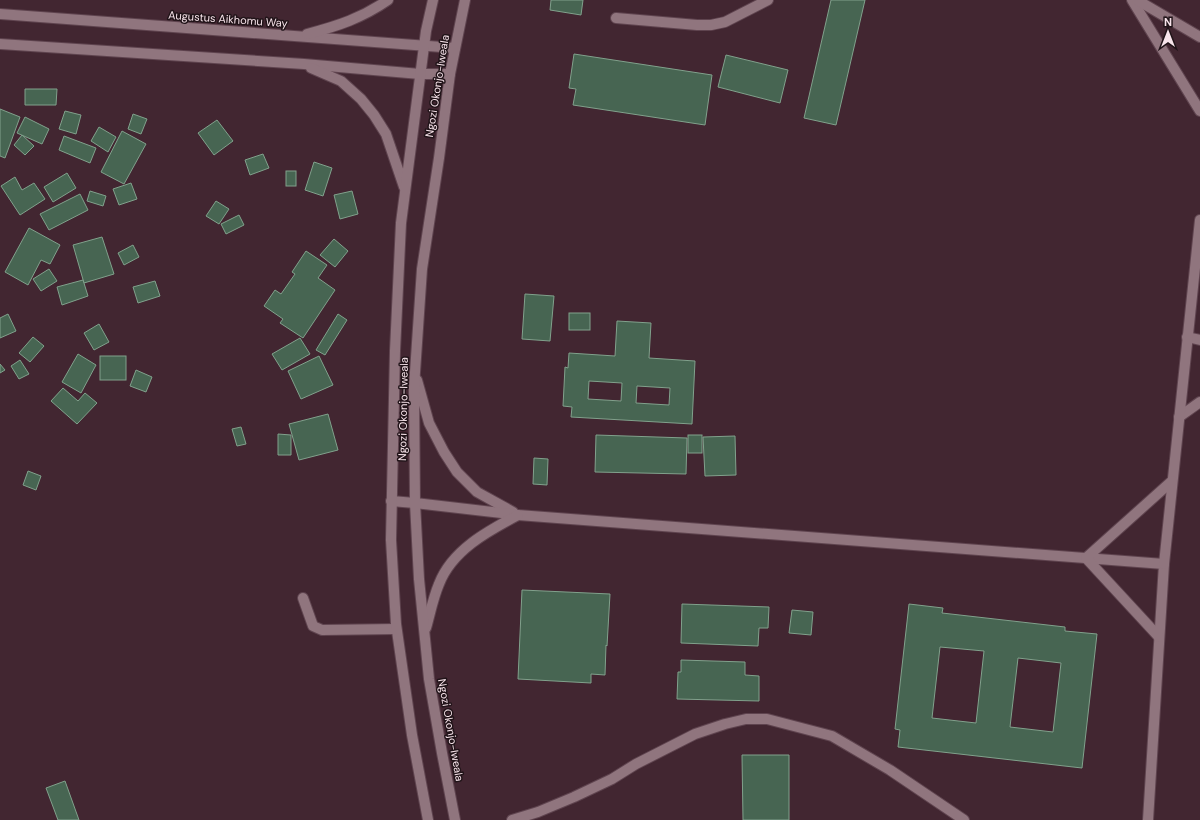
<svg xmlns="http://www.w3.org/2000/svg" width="1200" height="820" font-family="'DM Sans',sans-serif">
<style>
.building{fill:#476552;stroke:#81a18c;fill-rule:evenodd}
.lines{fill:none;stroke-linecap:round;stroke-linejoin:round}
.minor-casing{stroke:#5f444f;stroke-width:12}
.minor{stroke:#90757e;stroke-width:10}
.labels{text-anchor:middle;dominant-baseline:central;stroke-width:3;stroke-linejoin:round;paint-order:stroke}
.street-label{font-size:11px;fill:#f8e4eb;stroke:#211419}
</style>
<rect width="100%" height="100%" fill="#422631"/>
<!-- building -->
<g class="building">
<polygon points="551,0 583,0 581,15 550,10"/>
<polygon points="831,0 865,0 836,125 804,118"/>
<polygon points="574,54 712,75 705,125 573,105 576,89 569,88"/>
<polygon points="726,55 788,70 780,103 718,87"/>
<polygon points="25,89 57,89 56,105 25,105"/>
<polygon points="0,109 20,117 5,158 0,156"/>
<polygon points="65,111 81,115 76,134 59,129"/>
<polygon points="133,114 147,119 141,134 128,129"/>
<polygon points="25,117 49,129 42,144 17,133"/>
<polygon points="217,120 233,141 214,155 198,133"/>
<polygon points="99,127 116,137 108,152 91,141"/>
<polygon points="122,131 146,144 124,184 101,172"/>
<polygon points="22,135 34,146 25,155 14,145"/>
<polygon points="64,136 96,148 90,163 59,150"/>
<polygon points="263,154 269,168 250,175 245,160"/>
<polygon points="314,162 332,168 323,196 305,190"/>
<rect x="286" y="171" width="10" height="15"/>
<polygon points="67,173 76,188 53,202 44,187"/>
<polygon points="15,177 22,190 34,183 45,199 20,215 1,186"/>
<polygon points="131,183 137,199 119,205 113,189"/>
<polygon points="90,191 106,196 103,206 87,201"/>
<polygon points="352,191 358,214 340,219 334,195"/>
<polygon points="80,194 88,210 49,230 40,214"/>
<polygon points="216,201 229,209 219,224 206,216"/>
<polygon points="239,215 244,225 226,234 221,224"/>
<polygon points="29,228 60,245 50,264 41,260 28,285 5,272"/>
<polygon points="102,237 114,274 84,283 73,245"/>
<polygon points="334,239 348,251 335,267 320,255"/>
<polygon points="133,245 139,257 124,265 118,253"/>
<polygon points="306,251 327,265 318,278 335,290 303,338 280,323 283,319 264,306 275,290 281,294 295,274 292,272"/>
<polygon points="49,269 57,281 41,291 33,279"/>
<polygon points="83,280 88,296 62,305 57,287"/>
<polygon points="155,281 160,296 138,303 133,287"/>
<polygon points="525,294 554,296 550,341 522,339"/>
<rect x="569" y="313" width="21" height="17"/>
<polygon points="8,314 16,331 0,338 0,318"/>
<polygon points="338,314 347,320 325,355 316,350"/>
<path d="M 617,321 L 651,323 L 649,358 L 695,361 L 692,424 L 571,417 L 572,407 L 563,406 L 565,367 L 568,368 L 569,353 L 615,356 ZM 589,381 L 622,383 L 621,401 L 588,399 ZM 637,386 L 670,388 L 669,405 L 636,403 Z"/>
<polygon points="99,324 109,342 94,350 84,333"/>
<polygon points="33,337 44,346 30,362 19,353"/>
<polygon points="300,338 310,354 282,370 272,354"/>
<polygon points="78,354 96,365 81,393 62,382"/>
<rect x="100" y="356" width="26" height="24"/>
<polygon points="319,356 333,385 301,399 288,371"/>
<polygon points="20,360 29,374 19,379 11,366"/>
<polygon points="0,364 5,370 0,373"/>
<polygon points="136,370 152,377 146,392 130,386"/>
<polygon points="63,388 78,401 85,393 97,403 77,424 51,401"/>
<polygon points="328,414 338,450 299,460 289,424"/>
<polygon points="241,427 246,444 237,446 232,429"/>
<polygon points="278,434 291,435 291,455 278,455"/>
<polygon points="596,435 687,438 686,474 595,472"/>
<rect x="688" y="435" width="14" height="18"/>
<polygon points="735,436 736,475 705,476 703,437"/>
<polygon points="534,458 548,459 547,485 533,484"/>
<polygon points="28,471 41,476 36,490 23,485"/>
<polygon points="522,590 610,594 607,646 606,645 605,675 591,674 591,683 518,679"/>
<polygon points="682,604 769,607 768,628 759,628 758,646 681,643"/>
<path d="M 909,604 L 943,608 L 942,613 L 1065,627 L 1065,631 L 1097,634 L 1082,768 L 898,747 L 900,730 L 895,729 ZM 940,647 L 984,651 L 976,723 L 932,718 ZM 1018,658 L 1061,663 L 1053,732 L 1010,727 Z"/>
<polygon points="792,610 813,612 811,635 789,633"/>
<polygon points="681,660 745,662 745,675 759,676 759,701 677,699 678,672 681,672"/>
<polygon points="742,755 789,755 789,820 743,820"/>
<polygon points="65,781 79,820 58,820 46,788"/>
</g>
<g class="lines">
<!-- minor casing -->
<g class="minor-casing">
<g id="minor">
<polyline points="1132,0 1200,111"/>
<polyline points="1137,0 1200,37"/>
<polyline points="0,14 455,48"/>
<polyline points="616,18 697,25 711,25 725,22 768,0"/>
<path d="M 307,34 C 338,26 362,18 388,0"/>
<polyline points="0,44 304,64 420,74 450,74"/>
<polyline points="311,68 341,81 361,99 374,115 386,134 404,187"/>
<polyline points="1187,337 1200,340"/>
<polyline points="417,380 429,423 444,452 457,472 477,492 513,512"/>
<polyline points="1179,417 1200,402"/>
<polyline points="391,501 415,503 518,515 1164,564 1148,820"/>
<polyline points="1164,564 1200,220"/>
<polyline points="303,598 313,626 322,630 396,629"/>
<path d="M 426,628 C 430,614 433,598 439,584 C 452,550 488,531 518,515"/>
<polyline points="1159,637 1086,558 1172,481"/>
<polyline points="428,820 412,735 396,624 391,540 395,351 401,223 426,31 433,0"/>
<polyline points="455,820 442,753 429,679 419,579 415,503 414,387 422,269 439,158 450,74 465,0"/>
<polyline points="512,820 538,812 574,797 612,779 636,764 695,734 725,724 746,719 767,719 832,736 890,770 964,820"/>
</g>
</g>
<!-- minor -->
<use href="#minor" class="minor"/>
</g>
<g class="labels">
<!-- street labels -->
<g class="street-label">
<text transform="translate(228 19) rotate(4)">Augustus Aikhomu Way</text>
<text transform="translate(437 86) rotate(-81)">Ngozi Okonjo-Iweala</text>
<text transform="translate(403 409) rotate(-89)">Ngozi Okonjo-Iweala</text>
<text transform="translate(451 730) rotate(80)">Ngozi Okonjo-Iweala</text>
</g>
</g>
<!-- north arrow -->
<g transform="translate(1168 32)" stroke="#211419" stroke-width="3" paint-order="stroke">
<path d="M0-3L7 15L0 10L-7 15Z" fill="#f8e4eb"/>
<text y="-6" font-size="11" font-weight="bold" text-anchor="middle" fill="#f8e4eb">N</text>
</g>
</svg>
